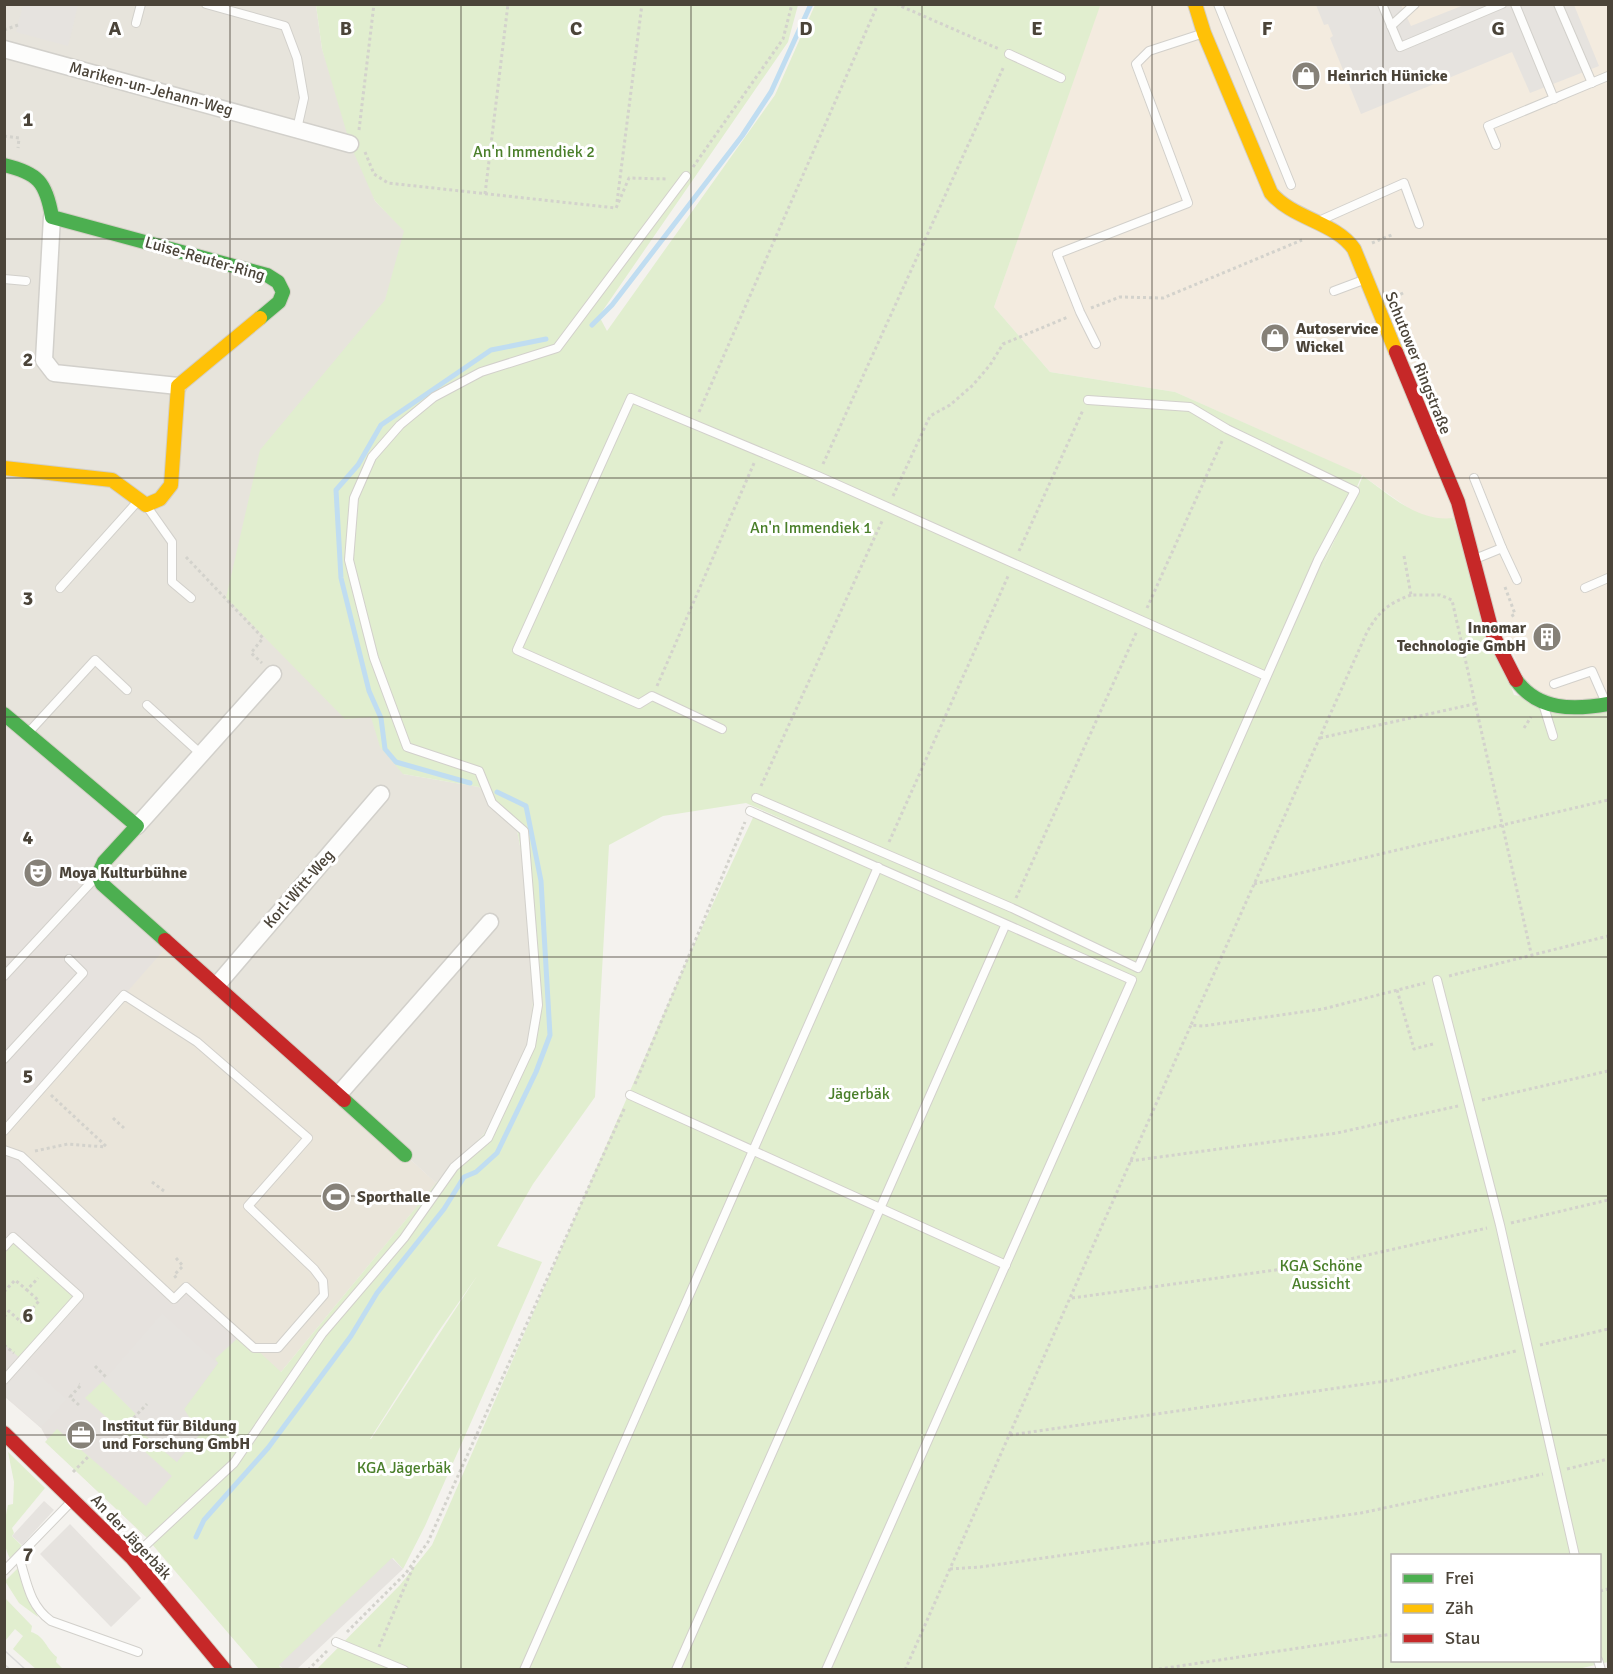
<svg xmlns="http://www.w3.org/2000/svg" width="1613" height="1674" font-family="Signika,sans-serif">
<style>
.residential{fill:#e7e4dc}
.commercial{fill:#f3ebdf}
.industrial{fill:#e6e2de}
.education{fill:#eae5da}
.green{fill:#e1eecf;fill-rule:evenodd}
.parking{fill:#e6e3df}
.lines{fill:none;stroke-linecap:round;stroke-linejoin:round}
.stream{stroke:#c0ddf1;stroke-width:5}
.lane-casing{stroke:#d2d0cb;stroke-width:10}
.street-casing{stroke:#d2d0cb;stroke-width:19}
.fast-casing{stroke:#d3cfc5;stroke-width:16}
.slow-casing{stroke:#d3cfc5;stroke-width:16}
.jam-casing{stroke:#d3cfc5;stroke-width:16}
.path{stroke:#d3d2cc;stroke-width:3;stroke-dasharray:3 3;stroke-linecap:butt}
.lane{stroke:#fdfdfc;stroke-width:8}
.street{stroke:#fdfdfc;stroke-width:16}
.fast{stroke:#4caf50;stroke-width:14}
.slow{stroke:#ffc107;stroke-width:14}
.jam{stroke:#c62828;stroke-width:14}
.tram{stroke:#dbdbda;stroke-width:1.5}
.grid{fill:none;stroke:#4b4439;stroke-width:1.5;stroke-opacity:0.55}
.labels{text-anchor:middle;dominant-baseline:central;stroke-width:6;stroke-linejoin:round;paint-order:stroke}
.poi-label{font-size:16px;font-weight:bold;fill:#4b4439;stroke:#fff;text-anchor:start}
.street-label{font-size:16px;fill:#4b4439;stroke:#fff}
.park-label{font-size:16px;fill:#4a7f2a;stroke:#fff}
.grid-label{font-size:20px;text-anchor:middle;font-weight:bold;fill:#4b4439;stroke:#fff;stroke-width:6;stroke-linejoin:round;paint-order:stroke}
</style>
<rect width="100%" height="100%" fill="#f4f2ee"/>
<!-- residential -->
<polygon class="residential" points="4,5 316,5 322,49 375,201 464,290 403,774 479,787 516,825 526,877 534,990 529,1043 504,1099 484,1134 436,1183 339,1094 102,884 5,714"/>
<!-- commercial -->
<polygon class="commercial" points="1099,5 1608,5 1608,711 1539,711 1453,519 1437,520 1414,512 1363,476 1175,392 1050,372 994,307"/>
<!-- industrial -->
<polygon class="industrial" points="4,714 137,826 98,875 436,1183 145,1536 52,1448 41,1428 5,1397"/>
<!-- education -->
<polygon class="education" points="170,943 436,1183 281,1372 186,1287 174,1299 21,1156 5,1150 5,1131"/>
<!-- green -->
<g class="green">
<path d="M 1096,4 L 1100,6 L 994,307 L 1050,372 L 1175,392 L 1362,475 L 1320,573 L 1363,476 C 1391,496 1418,522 1453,518 L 1514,695 L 1608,711 L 1608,1662 L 1574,1670 L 317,1669 L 400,1585 L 432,1545 L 691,951 L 757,809 L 807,830 L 746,803 L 663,816 L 609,845 L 595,1097 L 533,1184 L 497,1246 L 542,1262 L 425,1526 L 403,1569 L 393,1558 L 279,1666 L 283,1669 L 259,1669 L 145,1536 L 45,1442 L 57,1429 L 146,1506 L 172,1476 L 85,1398 L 103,1381 L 136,1414 L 130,1422 L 177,1462 L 184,1409 L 218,1363 L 215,1359 L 241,1335 L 281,1372 L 436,1183 L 484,1134 L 504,1099 L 529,1043 L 534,990 L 526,877 L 516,825 L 479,787 L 403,774 L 380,747 L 371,717 L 345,719 L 226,598 L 260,450 L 385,300 L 404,231 L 375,201 L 350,144 L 322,49 L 316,5 L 798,5 L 788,42 L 599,316 L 607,331 L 775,95 L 815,5 ZM 477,1276 L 371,1439 L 370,1439 L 436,1335 ZM 1392,1556 L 1600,1556 L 1600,1660 L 1392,1660 Z"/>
<polygon points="13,1237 79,1296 22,1360 5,1345 5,1247"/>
<path d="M 8,1452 L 45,1488 L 12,1528 L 14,1533 L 12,1536 L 22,1546 L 11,1560 C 1,1544 4,1523 8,1505 L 13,1504 L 14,1482 Z"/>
<polygon points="18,1568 27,1596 38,1617 19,1603 5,1581"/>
<path d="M 5,1598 L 32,1626 L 31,1632 C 45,1636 46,1649 57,1657 L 56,1662 L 63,1669 L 36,1669 L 13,1649 L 23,1636 L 15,1629 L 5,1641 Z"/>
</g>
<!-- parking -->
<g class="parking">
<polygon points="23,5 78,5 68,46 16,32"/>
<polygon points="1316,5 1401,5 1411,26 1464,5 1574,5 1599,66 1530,93 1512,52 1361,114 1330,38 1333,36 1328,24 1324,25"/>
<polygon points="162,1313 218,1363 184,1409 200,1434 177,1462 129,1422 136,1414 103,1381"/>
<polygon points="26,1363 67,1399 41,1428 5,1396 5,1388"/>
<polygon points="44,1501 54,1510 22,1545 12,1536"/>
<polygon points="70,1524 141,1598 111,1627 40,1554"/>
<polygon points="392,1558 403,1569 297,1669 283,1669 279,1665"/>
</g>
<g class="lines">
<!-- stream -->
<g class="stream">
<polyline points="592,325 612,305 742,136 771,92 811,4"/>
<polyline points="470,783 396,762 385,749 381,718 369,691 341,578 336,490 358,465 381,425 491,350 546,339"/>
<polyline points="196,1537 204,1520 268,1448 351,1336 377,1293 444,1209 464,1177 476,1172 497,1153 536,1072 550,1035 541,881 526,806 497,792"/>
</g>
<!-- lane casing -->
<g class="lane-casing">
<g id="lane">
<polyline points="206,4 285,26 297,58 304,98 297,129"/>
<polyline points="1218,4 1291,185"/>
<polyline points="1382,4 1400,47 1502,4"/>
<polyline points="1515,4 1554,99"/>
<polyline points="1558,4 1592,83"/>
<polyline points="136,23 141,4"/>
<polyline points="1391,26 1415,4"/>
<polyline points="1009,54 1061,78"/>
<polyline points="1496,145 1488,126 1608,76"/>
<polyline points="1321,220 1404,183 1419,224"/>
<polyline points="4,279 26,281"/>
<polyline points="1334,291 1366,279"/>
<polyline points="1096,344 1080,312 1057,254 1188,203 1136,64 1149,51 1201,34"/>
<polyline points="1474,478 1502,548 1475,559"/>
<polyline points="148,508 172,542 172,582 191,598"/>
<polyline points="1502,548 1517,580"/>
<polyline points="60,588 138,501"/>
<polyline points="1585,588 1608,578"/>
<polyline points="1554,684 1592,671 1606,703"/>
<polyline points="147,705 201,754"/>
<polyline points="1544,707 1553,736"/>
<polyline points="722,729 652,696 639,704 517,650 631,398 818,476 1266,676"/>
<polyline points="28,733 95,660 127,690"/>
<polyline points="756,798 1012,908 1138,968 1318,560 1355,491 1227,429 1190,407 1088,400"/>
<polyline points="750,811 1132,980 826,1670"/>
<polyline points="4,976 96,877"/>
<polyline points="1437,980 1500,1225 1575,1556"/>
<polyline points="4,1059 83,973 69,959"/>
<polyline points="630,1095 1006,1265"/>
<polyline points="4,1131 124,995 197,1042 308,1138 248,1206 314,1269 323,1281 324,1295 278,1348 254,1348 186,1287 174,1299 21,1156 4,1150"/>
<polyline points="4,1247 13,1237 79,1296 4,1380"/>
<polyline points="134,1556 234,1463 322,1334 404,1238 454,1167 488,1138 531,1046 538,1005 524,831 492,803 479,771 407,747 374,658 349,560 354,498 372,457 400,425 434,397 481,372 557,348 686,176"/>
<path d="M 19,1557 C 27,1582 29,1605 51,1621 L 138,1652"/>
<polyline points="4,1571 71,1502"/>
<polyline points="336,1642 404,1670"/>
<polyline points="1598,1660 1601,1670"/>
<polyline points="524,1670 878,867"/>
<polyline points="676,1670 1005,926"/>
</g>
</g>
<!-- street casing -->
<g class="street-casing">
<g id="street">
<polyline points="4,49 350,144"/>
<polyline points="52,217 44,360 54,373 178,386"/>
<polyline points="137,826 273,674"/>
<polyline points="217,985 381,794"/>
<polyline points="339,1094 490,922"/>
</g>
</g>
<!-- fast casing -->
<g class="fast-casing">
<g id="fast">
<path d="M 4,165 C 38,173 46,182 52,217 L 267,275 L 278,282 L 283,292 L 279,302 L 260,318"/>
<path d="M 1516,680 C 1538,711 1574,710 1608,704"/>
<polyline points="4,714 137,826 104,862 98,875 102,884 165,940"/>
<polyline points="344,1100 405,1155"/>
</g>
</g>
<!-- slow casing -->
<g class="slow-casing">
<g id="slow">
<path d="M 1195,4 L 1204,33 L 1271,193 C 1293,219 1335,222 1354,249 L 1396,352"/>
<polyline points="4,468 112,480 146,505 160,499 171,485 178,386 260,318"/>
</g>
</g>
<!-- jam casing -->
<g class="jam-casing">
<g id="jam">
<polyline points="1396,352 1458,502 1493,635 1516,680"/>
<polyline points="165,940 344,1100"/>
<polyline points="4,1433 132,1558 225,1670"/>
</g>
</g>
<!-- path -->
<g class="path">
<polyline points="896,4 999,49"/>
<polyline points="4,30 18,25"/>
<polyline points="359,130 374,4"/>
<polyline points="4,136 19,138 18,148"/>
<polyline points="365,152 374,174 388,183 616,208 629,178 668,179"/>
<polyline points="693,167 783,39 792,4"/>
<polyline points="485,194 508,4"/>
<polyline points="617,202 642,4"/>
<polyline points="1372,243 1394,234"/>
<polyline points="1395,297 1405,292"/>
<polyline points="1091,308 1120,297 1163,298 1302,240"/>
<polyline points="699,412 878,4"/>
<polyline points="823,464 1004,66"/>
<polyline points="893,496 930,416 950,405 973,385 990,365 1003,344 1068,317"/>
<polyline points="1019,551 1083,410"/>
<polyline points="1404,556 1411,595 1440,595 1452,600 1531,953"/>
<polyline points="186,557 263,638 251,653 262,663"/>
<polyline points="1505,587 1515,614 1510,617"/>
<path d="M 1411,595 C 1389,603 1379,611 1367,632 L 1191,1025 L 1203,1026 L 1323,1009 L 1425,983"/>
<polyline points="1147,608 1223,439"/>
<polyline points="657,686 755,461"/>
<polyline points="1524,728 1531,717"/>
<polyline points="1320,738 1474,704"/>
<polyline points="761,786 883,519"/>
<polyline points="889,842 1009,574"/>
<polyline points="1254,884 1608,800"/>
<polyline points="1016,898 1137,631"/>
<polyline points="1449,976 1608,936"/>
<polyline points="1397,990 1414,1049 1433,1044"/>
<polyline points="635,1084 745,822"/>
<polyline points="51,1095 107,1147"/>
<polyline points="1482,1100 1608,1071"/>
<polyline points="113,1118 124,1128"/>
<polyline points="35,1151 68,1144 105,1147"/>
<polyline points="1130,1161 1337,1133 1458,1106"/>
<polyline points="152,1182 164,1191"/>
<polyline points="4,1195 5,1195"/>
<polyline points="1511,1223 1608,1200"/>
<polyline points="176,1258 183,1266 174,1275 177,1279"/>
<polyline points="4,1292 15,1280 27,1290"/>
<polyline points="1072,1298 1341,1261 1487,1228"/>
<polyline points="4,1317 9,1311 21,1322 39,1301 27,1290 38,1278"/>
<polyline points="4,1345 14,1353"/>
<polyline points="1540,1345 1608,1329"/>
<polyline points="95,1366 106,1377"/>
<polyline points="79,1405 70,1397 81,1385 79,1384"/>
<polyline points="121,1431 147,1404"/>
<polyline points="1010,1435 1393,1380 1516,1351"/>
<polyline points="1567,1469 1608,1459"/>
<polyline points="73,1472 88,1457"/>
<polyline points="950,1569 980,1567 1361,1513 1543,1474"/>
<polyline points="1600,1591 1608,1589"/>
<polyline points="347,1632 406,1573 428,1542 625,1107"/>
<polyline points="379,1647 414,1565"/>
<polyline points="308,1670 327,1651"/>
<polyline points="905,1670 1191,1025"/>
<polyline points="1153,1670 1392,1634"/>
</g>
<!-- lane -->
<use href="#lane" class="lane"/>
<!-- street -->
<use href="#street" class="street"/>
<!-- fast -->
<use href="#fast" class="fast"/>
<!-- slow -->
<use href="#slow" class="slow"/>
<!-- jam -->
<use href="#jam" class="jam"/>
<!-- tram -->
<g class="tram">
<polyline points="4,1650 26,1670"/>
<polyline points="4,1664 11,1670"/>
</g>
</g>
<!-- grid -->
<path class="grid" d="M 230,4 L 230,1670M 461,4 L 461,1670M 691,4 L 691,1670M 922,4 L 922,1670M 1152,4 L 1152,1670M 1383,4 L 1383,1670M 4,239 L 1608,239M 4,478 L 1608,478M 4,717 L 1608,717M 4,957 L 1608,957M 4,1196 L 1608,1196M 4,1435 L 1608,1435"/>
<!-- icons -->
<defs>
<g id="shop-disc" transform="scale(1.5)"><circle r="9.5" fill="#868178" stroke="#fff"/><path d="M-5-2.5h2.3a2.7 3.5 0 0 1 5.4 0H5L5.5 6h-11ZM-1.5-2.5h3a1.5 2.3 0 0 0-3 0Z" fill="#fff"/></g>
<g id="building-disc" transform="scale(1.5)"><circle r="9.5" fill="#868178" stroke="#fff"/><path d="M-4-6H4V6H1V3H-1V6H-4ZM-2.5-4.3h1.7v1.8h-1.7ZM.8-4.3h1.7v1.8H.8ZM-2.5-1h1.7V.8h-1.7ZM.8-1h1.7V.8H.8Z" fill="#fff"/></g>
<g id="theatre-disc" transform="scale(1.5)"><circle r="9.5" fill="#868178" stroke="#fff"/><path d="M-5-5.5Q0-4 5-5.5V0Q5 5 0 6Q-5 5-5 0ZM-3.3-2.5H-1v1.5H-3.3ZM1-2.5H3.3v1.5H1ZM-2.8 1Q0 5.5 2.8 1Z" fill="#fff"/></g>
<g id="stadium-disc" transform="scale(1.5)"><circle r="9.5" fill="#868178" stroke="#fff"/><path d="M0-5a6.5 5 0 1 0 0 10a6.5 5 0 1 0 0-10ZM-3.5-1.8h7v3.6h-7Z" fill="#fff"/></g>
<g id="office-disc" transform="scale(1.5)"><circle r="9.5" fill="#868178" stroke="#fff"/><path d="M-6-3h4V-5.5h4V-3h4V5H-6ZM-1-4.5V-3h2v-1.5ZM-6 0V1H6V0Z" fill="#fff"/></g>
</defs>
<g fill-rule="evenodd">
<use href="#shop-disc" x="1306" y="76"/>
<use href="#shop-disc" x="1275" y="338"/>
<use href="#building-disc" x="1547" y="637"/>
<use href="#theatre-disc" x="38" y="873"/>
<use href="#stadium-disc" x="336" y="1197"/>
<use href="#office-disc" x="81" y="1435"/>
</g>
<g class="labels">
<!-- poi labels -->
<g class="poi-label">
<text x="1327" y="76">Heinrich Hünicke</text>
<text x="1296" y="329">Autoservice<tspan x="1296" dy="18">Wickel</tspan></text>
<text x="1526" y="628" text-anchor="end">Innomar<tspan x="1526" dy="18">Technologie GmbH</tspan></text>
<text x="59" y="873">Moya Kulturbühne</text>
<text x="357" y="1197">Sporthalle</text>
<text x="102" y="1426">Institut für Bildung<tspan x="102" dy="18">und Forschung GmbH</tspan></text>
</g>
<!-- street labels -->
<g class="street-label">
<text transform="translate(151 89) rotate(15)">Mariken-un-Jehann-Weg</text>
<text transform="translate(205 259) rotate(16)">Luise-Reuter-Ring</text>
<text transform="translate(1418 363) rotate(68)">Schutower Ringstraße</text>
<text transform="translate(299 889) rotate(-49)">Korl-Witt-Weg</text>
<text transform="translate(131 1537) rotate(47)">An der Jägerbäk</text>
</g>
<!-- park labels -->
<g class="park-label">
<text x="534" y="152">An'n Immendiek 2</text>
<text x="811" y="528">An'n Immendiek 1</text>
<text x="859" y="1094">Jägerbäk</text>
<text x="1321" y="1266">KGA Schöne<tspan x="1321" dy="18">Aussicht</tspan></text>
<text x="404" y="1468">KGA Jägerbäk</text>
</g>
</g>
<g class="grid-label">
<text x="115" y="35">A</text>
<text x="346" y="35">B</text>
<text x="576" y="35">C</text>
<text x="806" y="35">D</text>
<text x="1037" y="35">E</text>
<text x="1267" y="35">F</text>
<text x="1498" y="35">G</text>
<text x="28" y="126">1</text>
<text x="28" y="366">2</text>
<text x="28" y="605">3</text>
<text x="28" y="844">4</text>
<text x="28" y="1083">5</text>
<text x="28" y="1322">6</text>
<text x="28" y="1561">7</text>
</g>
<!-- border -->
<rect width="1613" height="1674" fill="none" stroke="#4b4439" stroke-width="12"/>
<!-- legend -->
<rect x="1391" y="1554" width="210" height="108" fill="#ffffff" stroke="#b7b4b0" stroke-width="1.5"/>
<rect x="1403" y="1574" width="30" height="9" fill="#4caf50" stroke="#b7b4b0" stroke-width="1.5"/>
<text x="1445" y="1584" font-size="18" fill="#4b4439">Frei</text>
<rect x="1403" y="1604" width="30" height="9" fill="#ffc107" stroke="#b7b4b0" stroke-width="1.5"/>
<text x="1445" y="1614" font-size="18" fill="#4b4439">Zäh</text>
<rect x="1403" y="1634" width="30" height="9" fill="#c62828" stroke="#b7b4b0" stroke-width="1.5"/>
<text x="1445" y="1644" font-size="18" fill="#4b4439">Stau</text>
</svg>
